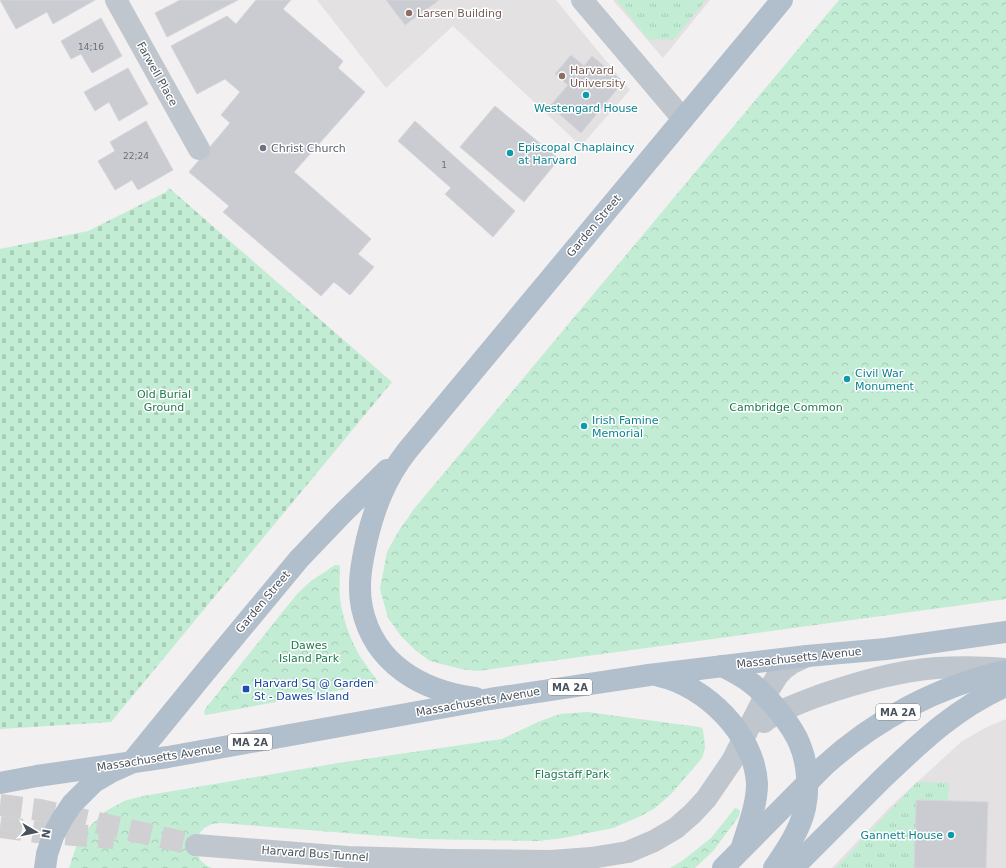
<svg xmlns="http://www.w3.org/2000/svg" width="1006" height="868" font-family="'DejaVu Sans',sans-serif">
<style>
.education{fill:#e3e1e1}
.grass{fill:url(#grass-tufts)}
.cemetery{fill:url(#cemetery-stones)}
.park{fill:url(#park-crowns)}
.building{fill:#caccd2;stroke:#d4d6db}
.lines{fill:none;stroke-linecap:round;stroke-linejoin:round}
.minor-tunnel{stroke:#d0d0d2;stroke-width:22;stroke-dasharray:22 11;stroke-linecap:butt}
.minor{stroke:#bfc6cd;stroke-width:22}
.major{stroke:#b1becc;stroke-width:22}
.education-dot{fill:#8d6e63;stroke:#fff;stroke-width:1.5}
.culture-dot{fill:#0f9aa8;stroke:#fff;stroke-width:1.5}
.worship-dot{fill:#6b7280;stroke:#fff;stroke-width:1.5}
.transit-dot{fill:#1a4fb4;stroke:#fff;stroke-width:1.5}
.labels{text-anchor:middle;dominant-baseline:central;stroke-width:3;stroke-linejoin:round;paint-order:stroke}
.number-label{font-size:9px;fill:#69707a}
.shield{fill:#fff;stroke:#80868d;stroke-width:1}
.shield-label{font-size:10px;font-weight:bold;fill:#49525c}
.education-label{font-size:11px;fill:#785e54;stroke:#fff;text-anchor:start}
.street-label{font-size:11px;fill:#49525c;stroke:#fff}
.culture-label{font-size:11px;fill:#0d838f;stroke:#fff;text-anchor:start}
.worship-label{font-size:11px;fill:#5b616d;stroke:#fff;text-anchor:start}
.park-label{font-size:11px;fill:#1e794f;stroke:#fff}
.transit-label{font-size:11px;fill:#164399;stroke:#fff;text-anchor:start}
</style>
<defs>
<pattern id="grass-tufts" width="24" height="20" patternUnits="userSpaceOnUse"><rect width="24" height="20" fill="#c2ecd4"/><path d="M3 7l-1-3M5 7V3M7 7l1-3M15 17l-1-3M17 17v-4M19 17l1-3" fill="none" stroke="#a8ccb8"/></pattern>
<pattern id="cemetery-stones" width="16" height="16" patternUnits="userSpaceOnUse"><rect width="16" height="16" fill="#c2ecd4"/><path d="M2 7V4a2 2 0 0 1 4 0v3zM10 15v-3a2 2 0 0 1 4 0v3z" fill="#a8ccb8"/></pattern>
<pattern id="park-crowns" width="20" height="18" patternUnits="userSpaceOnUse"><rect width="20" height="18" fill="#c2ecd4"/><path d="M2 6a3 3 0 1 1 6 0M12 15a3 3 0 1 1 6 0" fill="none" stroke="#a8ccb8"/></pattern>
</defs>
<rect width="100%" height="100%" fill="#f2f0f0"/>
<!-- education -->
<g class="education">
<polygon points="317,0 556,0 630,90 581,146 453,26 386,88"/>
<polygon points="613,0 710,0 663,58"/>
<polygon points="1006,719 1006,868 832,868 889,808 961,742 985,728"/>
</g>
<!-- grass -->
<g class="grass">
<polygon points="617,0 706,0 673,40 657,39 649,40"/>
<polygon points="917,782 949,783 948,800 916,800 914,868 836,868"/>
</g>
<!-- cemetery -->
<polygon class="cemetery" points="169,188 392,382 111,722 0,729 0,249 88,231 166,192"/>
<!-- park -->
<g class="park">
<polygon points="839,0 1006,0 1006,599 477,671 461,669 430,661 415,650 401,636 388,618 380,589 387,552 398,532 414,509"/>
<path d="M 335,565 L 339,565 L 340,567 C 340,578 339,588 340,599 C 343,619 350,640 361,658 C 367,666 373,675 379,683 L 206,715 L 204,713 L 205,709 L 297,594 L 311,581 Z"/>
<polygon points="587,712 699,727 702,728 703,730 705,747 704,752 702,758 672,793 655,808 643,815 613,828 563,838 539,841 422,839 220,823 212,824 204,828 198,835 197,853 200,860 207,866 212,868 69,868 77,844 91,825 106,811 124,801 143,796 338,763 502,739 538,722 560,714"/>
<polygon points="735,808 738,809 740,811 739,816 714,850 695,868 670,868 682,861 711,838"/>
</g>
<!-- building -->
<g class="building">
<polygon points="0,0 95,0 53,24 47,12 16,29"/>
<polygon points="180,0 238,0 167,37 155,13"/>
<polygon points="256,0 291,0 283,9 343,61 338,68 365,92 294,172 371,239 358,254 374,267 350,295 334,282 321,296 223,212 229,206 189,172 230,123 221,115 240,92 225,79 197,94 171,46 227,16 236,24"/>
<polygon points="386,0 439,0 405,25"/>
<polygon points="101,18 122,56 92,73 81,54 71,59 61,41"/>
<polygon points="571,55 584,66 592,56 623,82 581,133 550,106 568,85 555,74"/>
<polygon points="128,68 148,104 119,121 109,102 95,111 84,92"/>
<polygon points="495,106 559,159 524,202 460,147"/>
<polygon points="146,121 173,170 138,190 132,180 115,190 98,161 115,151 110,142"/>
<polygon points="415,121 515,211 493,237 445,194 451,188 398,141"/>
<polygon points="916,800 988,802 986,868 914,868"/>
</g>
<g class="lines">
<!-- minor-tunnel -->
<g class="minor-tunnel">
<polyline points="0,805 40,810 196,845"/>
<polyline points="0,827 37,832 114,838"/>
</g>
<!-- minor -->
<g class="minor">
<polyline points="116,0 199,149"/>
<polyline points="582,0 683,119"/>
<path d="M 764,722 C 777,711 802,702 818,696 C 856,683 896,671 936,668 C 960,667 983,667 1006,669"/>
<polyline points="196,845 347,857 449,860 551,861 591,858 628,852 654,841 676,828 692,814 706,799 732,761 765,696 778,675 784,669 792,663 807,656"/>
</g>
<!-- major -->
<g class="major">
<path d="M 722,666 C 732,671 742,676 751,683 C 768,696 793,726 800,745 C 808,764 809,788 805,808 C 800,830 787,849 774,868"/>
<path d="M 659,676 C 706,686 755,735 757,784 C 757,805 748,827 742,847"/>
<path d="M 475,698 C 422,691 374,664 362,608 C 357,585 362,561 367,539 C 375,506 386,478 407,451 L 782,0"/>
<polyline points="0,783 37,776 168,757 490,699 649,675 807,656 886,649 1006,632"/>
<polyline points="45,868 47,854 53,836 62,819 72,804 94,782 111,772 131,763 206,671 299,559 343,513 387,470"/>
<path d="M 723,868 L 823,767 C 874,720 938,686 1006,671"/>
<path d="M 793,868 C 823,838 852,809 882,779 C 921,742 956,708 1006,686"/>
</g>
</g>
<!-- markers -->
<g class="education-dot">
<circle cx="409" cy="13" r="4"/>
<circle cx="562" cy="76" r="4"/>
</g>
<g class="culture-dot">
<circle cx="586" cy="95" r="4"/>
<circle cx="510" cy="153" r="4"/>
<circle cx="847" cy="379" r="4"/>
<circle cx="584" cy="426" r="4"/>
<circle cx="951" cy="835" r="4"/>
</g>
<circle class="worship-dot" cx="263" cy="148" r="4"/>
<rect class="transit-dot" x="242" y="685" width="8" height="8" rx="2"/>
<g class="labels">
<!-- number labels -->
<g class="number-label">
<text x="91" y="47">14;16</text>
<text x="136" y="156">22;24</text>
<text x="444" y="165">1</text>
</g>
<!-- shield labels -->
<g class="shield">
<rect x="548" y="679" width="44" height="16" rx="3"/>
<rect x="876" y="704" width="44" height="16" rx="3"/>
<rect x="228" y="734" width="44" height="16" rx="3"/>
</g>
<g class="shield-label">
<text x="570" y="687">MA 2A</text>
<text x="898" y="712">MA 2A</text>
<text x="250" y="742">MA 2A</text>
</g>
<!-- education labels -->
<g class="education-label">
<text x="417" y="13">Larsen Building</text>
<text x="570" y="70">Harvard<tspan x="570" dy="13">University</tspan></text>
</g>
<!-- street labels -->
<g class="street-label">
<text transform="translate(157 74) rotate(61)">Farwell Place</text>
<text transform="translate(594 226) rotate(-50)">Garden Street</text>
<text transform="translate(263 602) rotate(-50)">Garden Street</text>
<text transform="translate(799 658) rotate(-6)">Massachusetts Avenue</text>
<text transform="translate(478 702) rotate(-10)">Massachusetts Avenue</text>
<text transform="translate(159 758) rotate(-9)">Massachusetts Avenue</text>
<text transform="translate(315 854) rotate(4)">Harvard Bus Tunnel</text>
</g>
<!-- culture labels -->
<g class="culture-label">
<text x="586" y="108" text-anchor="middle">Westengard House</text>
<text x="518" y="147">Episcopal Chaplaincy<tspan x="518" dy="13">at Harvard</tspan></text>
<text x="855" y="373">Civil War<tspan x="855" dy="13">Monument</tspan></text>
<text x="592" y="420">Irish Famine<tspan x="592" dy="13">Memorial</tspan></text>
<text x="943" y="835" text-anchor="end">Gannett House</text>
</g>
<!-- worship labels -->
<g class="worship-label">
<text x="271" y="148">Christ Church</text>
</g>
<!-- park labels -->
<g class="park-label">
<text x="164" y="394">Old Burial<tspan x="164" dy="13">Ground</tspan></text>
<text x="786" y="407">Cambridge Common</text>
<text x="309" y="645">Dawes<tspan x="309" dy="13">Island Park</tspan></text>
<text x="572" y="774">Flagstaff Park</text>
</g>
<!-- transit labels -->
<g class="transit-label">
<text x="254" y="683">Harvard Sq @ Garden<tspan x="254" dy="13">St - Dawes Island</tspan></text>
</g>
</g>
<!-- north arrow -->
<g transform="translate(36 832) rotate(99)" stroke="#ffffff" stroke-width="3" paint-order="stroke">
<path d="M0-3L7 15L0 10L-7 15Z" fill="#49525c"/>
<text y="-6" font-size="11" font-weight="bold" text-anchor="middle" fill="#49525c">N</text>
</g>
</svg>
